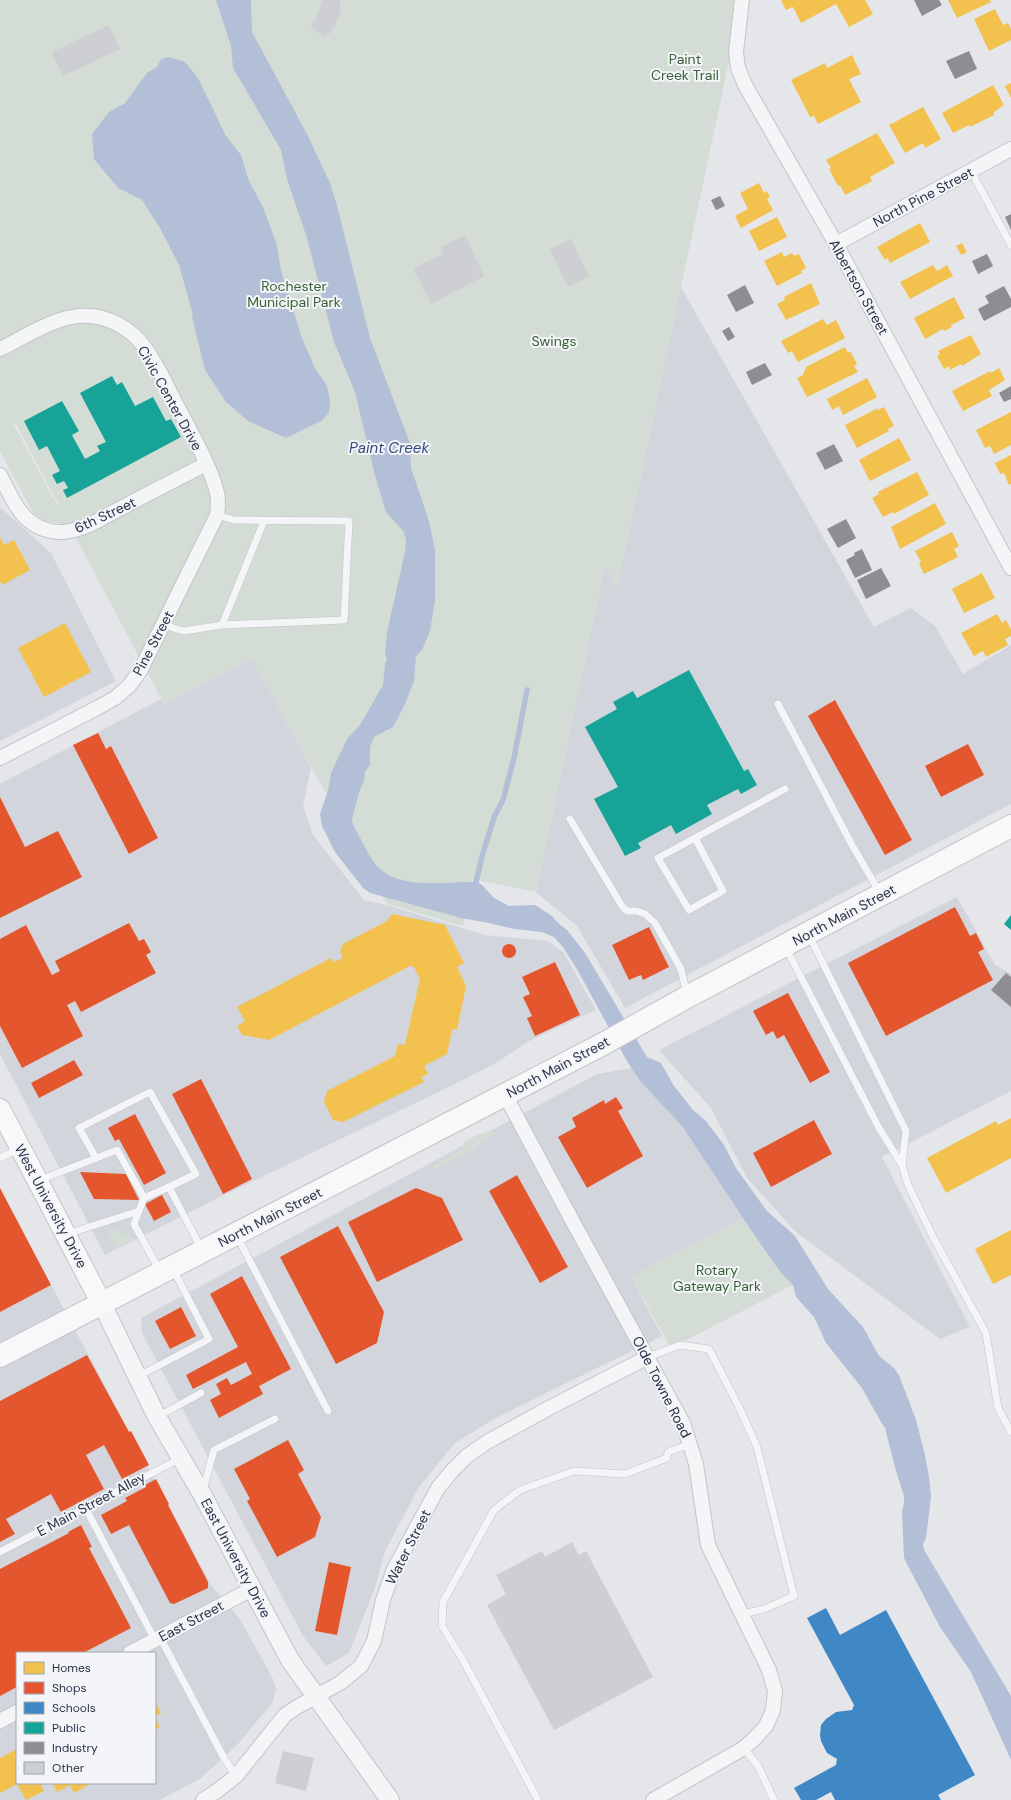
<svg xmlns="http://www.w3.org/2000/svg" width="1011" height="1800" font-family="'DM Sans',sans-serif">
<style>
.built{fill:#d3d5dd;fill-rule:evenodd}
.green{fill:#d4ddd5;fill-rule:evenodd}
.water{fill:#b3bfd6}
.homes{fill:#f2c14e}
.shops{fill:#e4572e}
.schools{fill:#3f88c5}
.public{fill:#17a398}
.industry{fill:#8d8d92}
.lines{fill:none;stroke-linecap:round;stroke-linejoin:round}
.stream{stroke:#b3bfd6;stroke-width:5.5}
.building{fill:#cdcfd3}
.service-casing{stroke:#c3c4c8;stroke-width:8}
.minor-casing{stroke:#c3c4c8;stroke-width:16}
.tertiary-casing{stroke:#c3c4c8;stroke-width:20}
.secondary-casing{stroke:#c3c4c8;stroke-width:22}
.primary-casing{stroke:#c1c3c8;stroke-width:24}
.service{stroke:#f4f5f7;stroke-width:7}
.minor{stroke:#f4f5f7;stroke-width:14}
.tertiary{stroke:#f4f5f7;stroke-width:18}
.secondary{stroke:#f8f8f8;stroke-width:20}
.primary{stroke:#f8f8f8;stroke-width:22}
.labels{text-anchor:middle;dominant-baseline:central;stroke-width:4;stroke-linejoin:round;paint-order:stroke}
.park-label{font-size:14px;fill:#396136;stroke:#f3f5f9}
.street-label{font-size:14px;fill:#2a3045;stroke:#f3f5f9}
.water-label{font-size:15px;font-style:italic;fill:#314a7b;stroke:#f3f5f9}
</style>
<rect width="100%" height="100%" fill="#e5e6ea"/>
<!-- built -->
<g class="built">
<polygon points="681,287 874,627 911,608 935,626 963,674 1011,645 1011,804 625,1008 577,926 536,892 605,566 617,588"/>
<polygon points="0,507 51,553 116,681 0,741"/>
<polygon points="252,659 311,767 303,806 313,835 364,900 383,904 485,935 548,941 564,953 596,1010 529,1041 496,1063 453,1085 220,1197 105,1255 0,1054 0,784 161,699 164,704"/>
<polygon points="957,897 995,965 1011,974 1011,1091 882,1157 970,1327 940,1339 795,1231 747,1178 711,1108 659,1050"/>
<polygon points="632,1068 640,1081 682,1126 743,1218 631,1277 662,1336 496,1418 455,1443 419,1487 385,1551 376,1585 349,1653 326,1666 303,1636 142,1333 141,1318 597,1074"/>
<path d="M 0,1189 L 211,1585 L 240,1619 L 273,1679 L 276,1688 L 273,1702 L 238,1744 L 201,1778 L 160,1800 L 0,1800 ZM 17,1653 L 155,1653 L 155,1783 L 17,1783 Z"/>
</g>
<!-- green -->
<g class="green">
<path d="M 0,0 L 742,0 L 617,589 L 605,567 L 536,892 L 472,879 L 463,926 L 387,904 L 252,659 L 164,704 L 68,523 L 65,524 L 45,521 L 33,513 L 0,451 ZM 16,424 L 58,504 L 57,505 L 14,425 Z"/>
<polygon points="490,1131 497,1132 482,1141 476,1148 434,1170 432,1166 462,1149 464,1142 479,1134"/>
<polygon points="743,1218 781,1273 793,1285 671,1348 631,1277"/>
<polygon points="111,1228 133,1238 134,1239 117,1248 107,1229"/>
</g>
<!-- water -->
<g class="water">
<path d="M 216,0 L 251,0 L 252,32 L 307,134 L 330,183 L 338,209 L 370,338 L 410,443 L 411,468 L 429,521 L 435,550 L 435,601 L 430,631 L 422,650 L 416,656 L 414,681 L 405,704 L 393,727 L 374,737 L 370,747 L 370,765 L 365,772 L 364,782 L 360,789 L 352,819 L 353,825 C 361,838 367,853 376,865 C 399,891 445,881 476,882 L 482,885 L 494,898 L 509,906 L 535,905 L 552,916 L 557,922 L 567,930 L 585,953 L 647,1057 L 661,1063 L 674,1086 L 693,1110 L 706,1121 L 724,1145 L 736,1168 L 751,1189 L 767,1211 L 795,1236 L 828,1289 L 863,1327 L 879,1356 L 894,1368 L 899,1375 L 916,1420 L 925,1455 L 929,1477 L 931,1497 L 926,1538 L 923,1544 L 924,1550 L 1011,1696 L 1011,1760 L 971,1672 L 940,1627 L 907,1564 L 904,1558 L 902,1511 L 904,1504 L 904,1496 L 896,1471 L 885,1428 L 881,1422 L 862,1388 L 826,1343 L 814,1317 L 796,1297 L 793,1285 L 781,1273 L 757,1239 L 682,1126 L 640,1081 L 628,1063 L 578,971 L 563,947 L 554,937 L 542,932 L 514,929 L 489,923 L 461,918 L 370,893 L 363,888 L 335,852 L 322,826 L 320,814 L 328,791 L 331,773 L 347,739 L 360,725 L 383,685 L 385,664 L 387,659 L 385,652 L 387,632 L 405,552 L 406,541 L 404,532 L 386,512 L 374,472 L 355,392 L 334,342 L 307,238 L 287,179 L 281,150 L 233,68 L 231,46 Z"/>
<polygon points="169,57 185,62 198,78 226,136 241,155 249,181 263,207 277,245 281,271 302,338 315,368 327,386 330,401 329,413 321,421 286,438 248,421 226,402 205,370 192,317 193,315 179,265 160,228 142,200 118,188 94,159 92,134 109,112 125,103 147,73 157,67 161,59"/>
</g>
<!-- homes -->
<g class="homes">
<polygon points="781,0 865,0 873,14 849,27 836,4 801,23 793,7 786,10"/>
<polygon points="948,0 990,0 991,2 957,18"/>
<polygon points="995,9 1003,25 1008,23 1011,29 1011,40 989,51 974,19"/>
<polygon points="852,55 861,74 849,79 861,102 818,124 814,116 810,117 791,80 825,63 827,68"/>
<polygon points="1011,83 1011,98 1005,86"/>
<polygon points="993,85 1004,105 994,112 994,115 970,127 969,125 953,133 942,113"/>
<polygon points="923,107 941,139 925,148 923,143 905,153 889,125"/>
<polygon points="877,133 895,163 870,177 872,181 845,195 840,185 838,186 829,169 831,168 826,160"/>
<polygon points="759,183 764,193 767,191 770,197 767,199 773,210 741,228 735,216 748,209 740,193"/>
<polygon points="777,217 787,237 759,251 749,231"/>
<polygon points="920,223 930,242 890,263 888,258 885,260 877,247"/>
<polygon points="962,243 967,252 961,255 956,246"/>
<polygon points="782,252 784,257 792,253 794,256 799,254 806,268 801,271 802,273 777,286 764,261"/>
<polygon points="933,265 937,271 947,265 953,276 910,299 900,282"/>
<polygon points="811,283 820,304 786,320 777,304 785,300 784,297"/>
<polygon points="954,297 965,318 951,325 952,327 944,331 943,329 925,339 914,318"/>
<polygon points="823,319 827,325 836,320 845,338 798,362 792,351 788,353 781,341"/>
<polygon points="971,335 981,354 962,366 961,364 950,370 949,366 944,369 937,356 940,354 938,351"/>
<polygon points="845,347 848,353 850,351 857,364 854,366 858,372 807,397 797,378 803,375 806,367"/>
<polygon points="999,368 1005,380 989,390 992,396 963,411 952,391 990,371 991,373"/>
<polygon points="867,378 877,397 843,415 839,406 832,410 827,399"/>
<polygon points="884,407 894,426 888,429 889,431 857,448 845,425 878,408 878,410"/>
<polygon points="1011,412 1011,445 994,454 990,446 985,448 976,430"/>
<polygon points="899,438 911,460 870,481 859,460"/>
<polygon points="1011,455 1011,484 1009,485 1004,473 1000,474 995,463"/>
<polygon points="917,472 929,495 894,514 893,512 883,517 872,498 879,494 878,492"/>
<polygon points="935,503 946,524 900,549 891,527"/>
<polygon points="952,532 959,546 954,549 958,557 924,574 919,563 921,562 915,551"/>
<polygon points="0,537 4,545 14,540 30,570 2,585 0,581"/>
<polygon points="982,573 995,598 964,613 952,589"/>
<polygon points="997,614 1002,623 1006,620 1011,629 1011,636 1005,639 1008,645 986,657 983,651 974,656 961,633"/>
<polygon points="65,623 91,672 44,697 18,648"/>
<polygon points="392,914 445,925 464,963 457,967 466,986 457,1030 452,1029 447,1054 424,1066 428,1074 421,1077 424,1082 343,1122 333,1120 324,1102 327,1091 395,1056 398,1044 405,1045 420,979 414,967 410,966 269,1040 242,1035 237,1026 245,1021 237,1007 331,958 334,962 343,958 340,952 343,944 387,921"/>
<polygon points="1011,1118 1011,1158 946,1193 927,1158 996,1121 998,1125"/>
<polygon points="1011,1230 1011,1275 993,1284 975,1249"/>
<polygon points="155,1701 161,1713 155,1716"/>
<polygon points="155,1718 160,1727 155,1730"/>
<polygon points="17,1749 17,1783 40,1783 44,1791 26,1800 17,1784 0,1793 0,1758"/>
<polygon points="52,1783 92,1783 74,1793 70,1785 57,1792"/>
</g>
<!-- shops -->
<g class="shops">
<polygon points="835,700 912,840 885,855 808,716"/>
<polygon points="98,733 106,749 111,746 158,838 129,854 73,745"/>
<polygon points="968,744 984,775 941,797 925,766"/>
<polygon points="0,797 25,847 58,831 82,877 0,918"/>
<polygon points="955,907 970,936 976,933 984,949 978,952 993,980 886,1036 848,963"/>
<polygon points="129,923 139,941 144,939 151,952 146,955 156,973 81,1012 75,1001 67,1005 83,1036 22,1068 0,1026 0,939 26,925 52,975 60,971 55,961"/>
<polygon points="649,927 669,967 643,980 641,975 629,980 612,945"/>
<circle cx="509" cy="951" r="7"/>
<polygon points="555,962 580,1015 535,1036 527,1018 532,1016 523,997 530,994 522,977"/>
<polygon points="788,993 830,1072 810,1083 784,1035 777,1039 773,1031 766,1035 753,1011"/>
<polygon points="74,1060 83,1075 39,1098 31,1083"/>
<polygon points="201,1079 252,1179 223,1194 172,1094"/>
<polygon points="616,1097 623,1108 618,1111 643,1156 587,1188 558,1137 576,1127 572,1118 604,1100 605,1104"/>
<polygon points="135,1114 166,1173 144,1185 119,1139 115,1141 108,1128"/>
<polygon points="814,1120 832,1154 771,1187 753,1153"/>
<polygon points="80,1172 126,1174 139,1200 94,1199"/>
<polygon points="517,1175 568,1267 540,1283 489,1191"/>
<polygon points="0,1188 51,1285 0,1312"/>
<polygon points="416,1188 442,1198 463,1240 377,1282 348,1222"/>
<polygon points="162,1195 171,1212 154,1221 145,1204"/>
<polygon points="338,1226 384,1312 377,1343 336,1364 280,1257"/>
<polygon points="242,1276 291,1369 259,1386 263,1394 219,1418 210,1400 221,1394 216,1384 227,1378 231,1385 252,1374 246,1362 193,1389 186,1375 238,1347 210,1294"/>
<polygon points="181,1307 196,1336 170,1349 155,1321"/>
<polygon points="87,1355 129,1432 131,1431 149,1465 122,1479 104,1445 86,1455 104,1489 61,1512 51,1494 6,1519 15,1534 0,1542 0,1401"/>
<polygon points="288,1440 304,1470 298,1474 321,1517 315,1537 277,1557 247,1501 250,1499 234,1469"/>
<polygon points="156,1479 169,1504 168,1505 208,1582 208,1588 174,1604 170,1603 129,1525 111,1534 101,1515 127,1501 125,1498 146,1487 145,1485"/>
<polygon points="81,1525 92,1547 89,1548 131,1628 83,1653 17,1653 17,1687 0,1696 0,1569 69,1533 68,1532"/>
<polygon points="329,1562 351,1567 337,1635 315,1631"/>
</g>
<!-- schools -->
<polygon class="schools" points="826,1608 840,1635 886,1610 975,1775 938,1795 941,1800 835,1800 831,1792 816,1800 801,1800 794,1788 836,1765 837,1759 827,1753 821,1741 820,1735 821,1725 826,1719 836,1712 852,1710 854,1705 807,1618"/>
<!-- public -->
<g class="public">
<polygon points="112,376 117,385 122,382 135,406 153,397 166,421 171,419 181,437 67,498 63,490 68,488 64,481 57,484 52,475 60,471 47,446 39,450 24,421 62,401 79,431 72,435 85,459 100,451 97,446 106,442 80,393"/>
<polygon points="689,670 744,771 748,769 757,785 741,794 738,789 707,805 712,814 676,834 671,825 638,843 641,848 625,856 594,799 618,787 585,727 617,709 613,702 633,691 637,698"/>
<polygon points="1011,915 1011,930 1004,924"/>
</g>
<!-- industry -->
<g class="industry">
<polygon points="914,0 939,0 942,5 922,16"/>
<polygon points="969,51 977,69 955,79 946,61"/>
<polygon points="720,196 725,206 716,210 711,200"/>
<polygon points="1011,214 1011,230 1005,217"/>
<polygon points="987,254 993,266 978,274 972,261"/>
<polygon points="745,285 754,303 736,312 727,295"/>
<polygon points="1004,286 1011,299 1011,307 984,321 978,309 989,303 985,296"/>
<polygon points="729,327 735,337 728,341 722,331"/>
<polygon points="765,363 772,375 752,385 746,372"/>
<polygon points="1011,386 1011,399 1004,402 999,393"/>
<polygon points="834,444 843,461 825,470 816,453"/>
<polygon points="846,519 856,538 838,548 827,529"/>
<polygon points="862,549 872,570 855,578 846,560 855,555 854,553"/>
<polygon points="881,568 891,586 866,599 857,580"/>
<polygon points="1006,973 1011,977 1011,1007 991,990"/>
</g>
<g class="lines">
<!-- stream -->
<polyline class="stream" points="476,882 483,853 495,815 503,800 514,758 527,690"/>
</g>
<!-- building -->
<g class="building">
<polygon points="322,0 340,0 341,11 336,24 329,34 323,37 311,25 316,19"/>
<polygon points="109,25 120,49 63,76 52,52"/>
<polygon points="465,235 484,276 431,304 413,268 443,254 441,247"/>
<polygon points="571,239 589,277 568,287 550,249"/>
<polygon points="572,1542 579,1555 586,1551 653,1677 554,1730 487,1605 506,1594 496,1575 542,1551 545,1557"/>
<polygon points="283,1751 314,1758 306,1791 275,1783"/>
</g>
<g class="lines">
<!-- service casing -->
<g class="service-casing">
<g id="service">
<polyline points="971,171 1011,245"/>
<polyline points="163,625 184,631 222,625 344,620 349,521 234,520 217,515"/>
<polyline points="222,625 264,521"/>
<polyline points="778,704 852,845 880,893"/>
<polyline points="570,819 622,906 627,911 637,911 645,914 655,923 681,969 687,995"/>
<polyline points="695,838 723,891 689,910 658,858 785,789"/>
<polyline points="809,935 906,1131 902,1165"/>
<polyline points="786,948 879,1128 902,1165 908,1185 934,1239 986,1333 998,1408 1011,1432"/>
<polyline points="0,1158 18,1149"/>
<polyline points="96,1158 79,1128 150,1092 196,1174 169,1187"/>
<polyline points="40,1180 117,1150 144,1198 134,1224 160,1271"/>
<polyline points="144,1198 169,1187 202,1250"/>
<polyline points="67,1234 139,1211"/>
<polyline points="237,1236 328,1411"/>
<polyline points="648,1357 680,1345 709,1349 739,1407 757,1447 794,1596 764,1609 743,1614"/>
<polyline points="137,1377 209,1339 173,1269"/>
<polyline points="157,1417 201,1393"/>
<polyline points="203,1490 214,1450 275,1419"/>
<polyline points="85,1507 155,1640"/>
<polyline points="0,1552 181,1458"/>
<polyline points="160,1637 224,1758 236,1776"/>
<polyline points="744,1748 758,1766 774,1800"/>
<polyline points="538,1800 463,1660 442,1626 443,1602 494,1510 520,1490 574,1471 625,1474 667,1458 668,1452 691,1444"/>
</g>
</g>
<!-- minor casing -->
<g class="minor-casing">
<g id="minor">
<polyline points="742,0 736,52 738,68 745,85 836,244 1011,568"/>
<polyline points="836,244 1011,149"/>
<path d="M 0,349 C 31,334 66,308 102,318 C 117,322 133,332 142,344 C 156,361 165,383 175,402 C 189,429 210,464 217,493 C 219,501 218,507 217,515 L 140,671 L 129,686 L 115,698 L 99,707 L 0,758"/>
<path d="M 0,475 C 8,490 17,513 32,523 C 42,530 56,534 69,531 C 89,528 107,515 125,506 C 151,492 179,478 206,464"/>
<polyline points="505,1095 573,1222 683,1423 696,1464 708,1545 769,1670 775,1691 773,1710 766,1726 756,1737 744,1748 653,1800"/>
<polyline points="130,1653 252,1589"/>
<polyline points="0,1721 17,1712"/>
<polyline points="203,1800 217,1791 236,1776 285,1715 297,1707 340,1683 361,1666 374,1641 383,1600 394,1569 438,1488 452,1471 467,1456 487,1442 549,1408 648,1357"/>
</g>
</g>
<!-- tertiary casing -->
<g class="tertiary-casing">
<polyline id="tertiary" points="102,1304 157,1417 202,1494 290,1660 390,1800"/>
</g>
<!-- secondary casing -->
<g class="secondary-casing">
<polyline id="secondary" points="0,1109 102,1304"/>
</g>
<!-- primary casing -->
<g class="primary-casing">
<polyline id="primary" points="0,1356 603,1044 687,997 1011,826"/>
</g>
<!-- service -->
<use href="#service" class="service"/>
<!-- minor -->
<use href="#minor" class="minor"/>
<!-- tertiary -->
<use href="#tertiary" class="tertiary"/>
<!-- secondary -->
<use href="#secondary" class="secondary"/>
<!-- primary -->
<use href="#primary" class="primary"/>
</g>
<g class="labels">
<!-- park labels -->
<g class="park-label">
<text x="685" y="59">Paint<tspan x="685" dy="16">Creek Trail</tspan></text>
<text x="294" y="286">Rochester<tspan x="294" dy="16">Municipal Park</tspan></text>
<text x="554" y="341">Swings</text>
<text x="717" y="1270">Rotary<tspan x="717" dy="16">Gateway Park</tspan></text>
</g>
<!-- street labels -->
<g class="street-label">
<text transform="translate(923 197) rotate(-28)">North Pine Street</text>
<text transform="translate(859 287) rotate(61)">Albertson Street</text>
<text transform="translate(170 398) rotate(61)">Civic Center Drive</text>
<text transform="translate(105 515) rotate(-25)">6th Street</text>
<text transform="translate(153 643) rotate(-62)">Pine Street</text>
<text transform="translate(844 915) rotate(-28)">North Main Street</text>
<text transform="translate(558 1067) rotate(-28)">North Main Street</text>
<text transform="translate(51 1206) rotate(62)">West University Drive</text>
<text transform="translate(270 1217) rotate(-27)">North Main Street</text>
<text transform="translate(662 1387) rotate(63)">Olde Towne Road</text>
<text transform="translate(91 1504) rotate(-28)">E Main Street Alley</text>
<text transform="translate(408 1547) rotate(-63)">Water Street</text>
<text transform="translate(236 1558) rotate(62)">East University Drive</text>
<text transform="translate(191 1621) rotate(-28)">East Street</text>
</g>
<!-- water labels -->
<g class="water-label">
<text x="389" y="448">Paint Creek</text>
</g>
</g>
<!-- legend -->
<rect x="16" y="1652" width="140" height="132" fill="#f3f5f9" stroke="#a3a6b1"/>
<rect x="24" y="1662" width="20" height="12" fill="#f2c14e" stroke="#a3a6b1"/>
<text x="52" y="1672" font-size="12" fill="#2a3045">Homes</text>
<rect x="24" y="1682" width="20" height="12" fill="#e4572e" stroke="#a3a6b1"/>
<text x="52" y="1692" font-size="12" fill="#2a3045">Shops</text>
<rect x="24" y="1702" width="20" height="12" fill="#3f88c5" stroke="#a3a6b1"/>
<text x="52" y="1712" font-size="12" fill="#2a3045">Schools</text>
<rect x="24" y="1722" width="20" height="12" fill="#17a398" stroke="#a3a6b1"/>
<text x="52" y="1732" font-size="12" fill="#2a3045">Public</text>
<rect x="24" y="1742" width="20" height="12" fill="#8d8d92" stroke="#a3a6b1"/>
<text x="52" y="1752" font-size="12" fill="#2a3045">Industry</text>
<rect x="24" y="1762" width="20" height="12" fill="#cdcfd3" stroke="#a3a6b1"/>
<text x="52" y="1772" font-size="12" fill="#2a3045">Other</text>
</svg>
